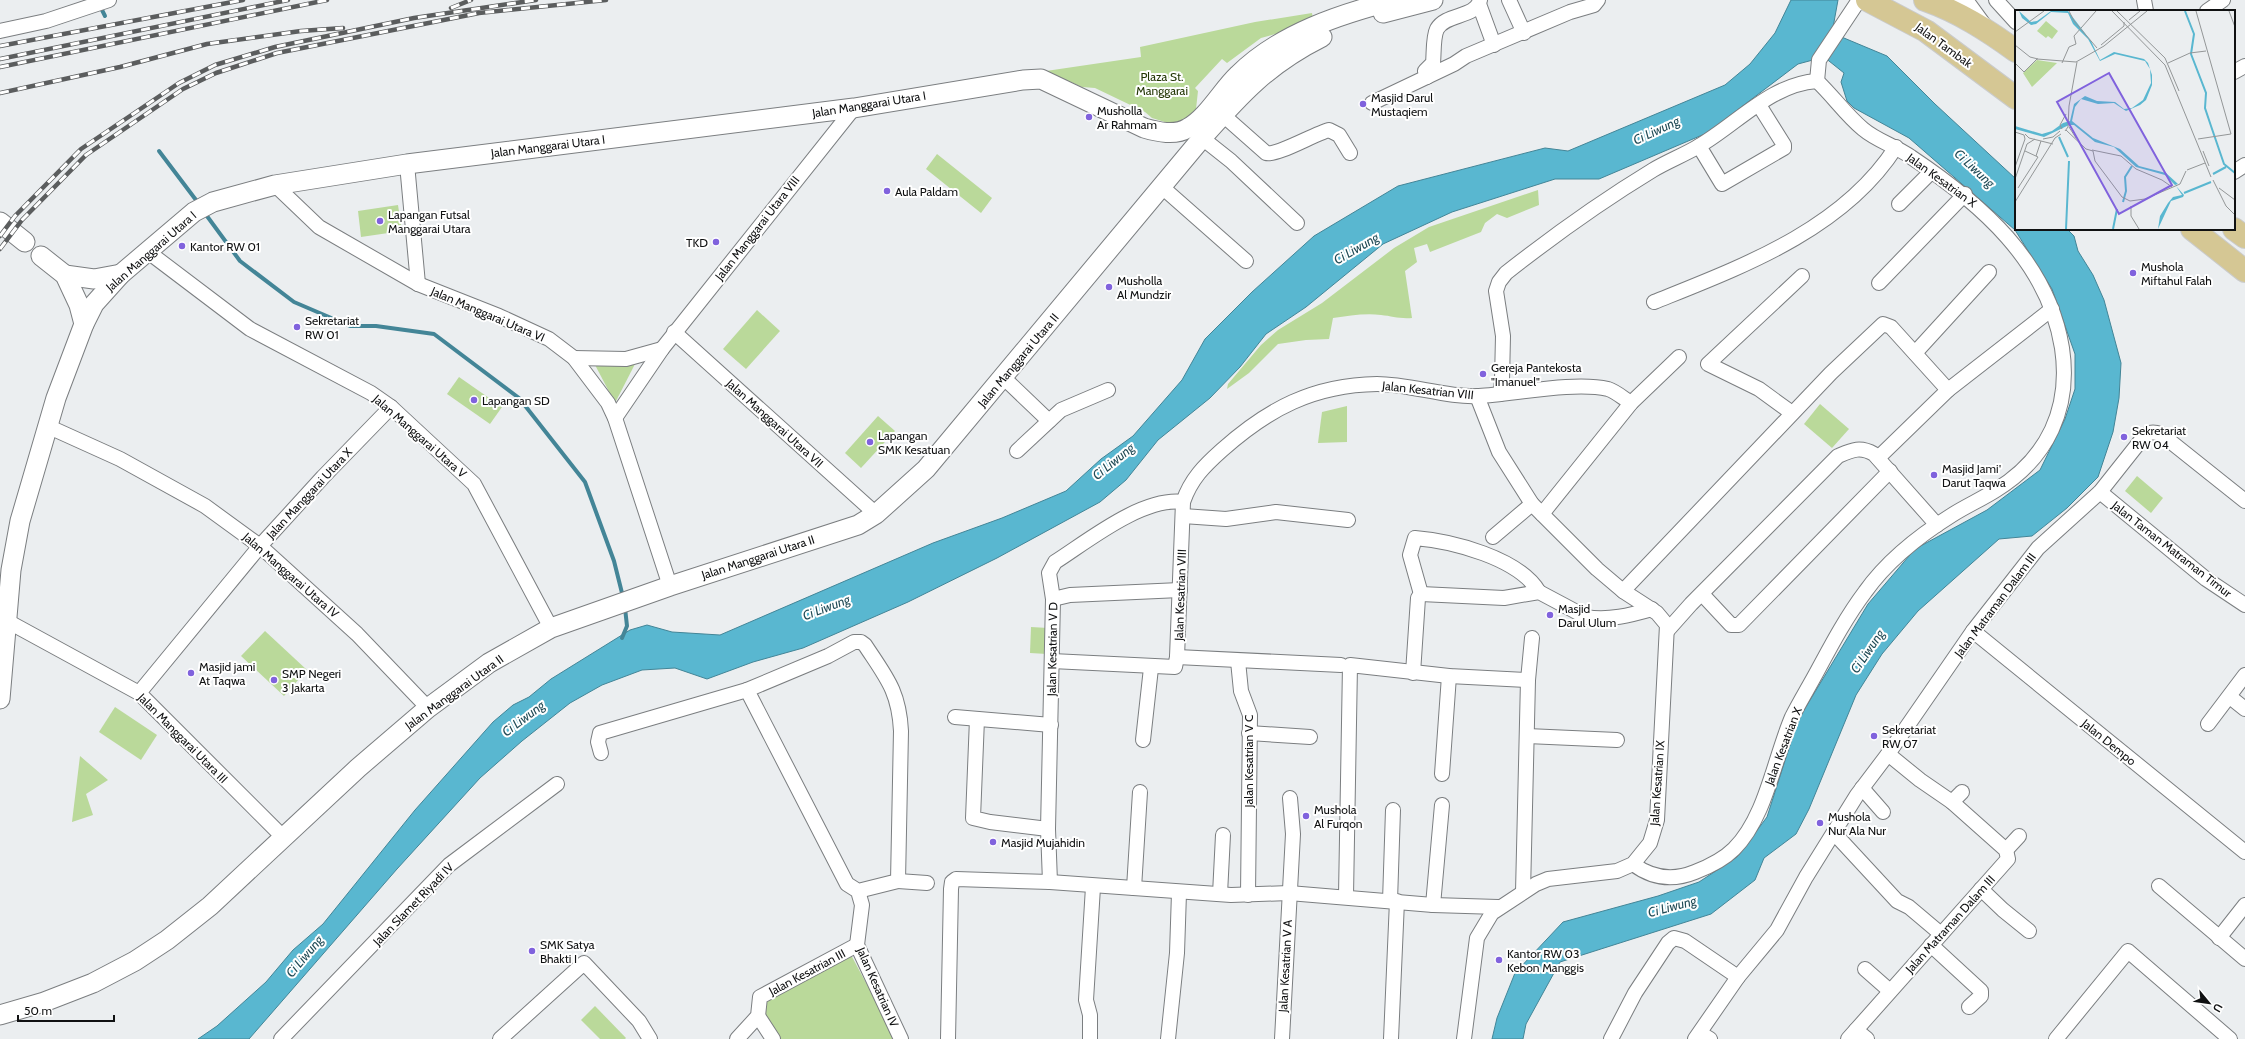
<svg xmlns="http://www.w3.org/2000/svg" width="2245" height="1039" font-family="Cabin,sans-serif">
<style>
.green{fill:#bad99a}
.water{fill:#59b7d0;stroke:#438597}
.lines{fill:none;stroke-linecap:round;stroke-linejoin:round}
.stream{stroke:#438597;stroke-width:4}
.street-casing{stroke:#7b7e80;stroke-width:16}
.secondary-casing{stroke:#7b7e80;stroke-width:21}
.primary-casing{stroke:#cacbcb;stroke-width:24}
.street{stroke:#fff;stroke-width:14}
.secondary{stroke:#fff;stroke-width:19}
.primary{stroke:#d5c794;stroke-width:22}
.rail-casing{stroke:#5b5d5e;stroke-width:4.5}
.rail{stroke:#fff;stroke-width:3;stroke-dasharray:9;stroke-linecap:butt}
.poi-dot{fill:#8062dd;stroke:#fff;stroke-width:1.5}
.labels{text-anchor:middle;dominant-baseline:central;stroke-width:4;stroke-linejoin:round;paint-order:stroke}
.street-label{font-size:12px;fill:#101112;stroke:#fff}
.park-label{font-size:12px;fill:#233605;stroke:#fff}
.poi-label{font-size:12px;fill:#101112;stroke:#fff;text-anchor:start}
.water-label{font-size:13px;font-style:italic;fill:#214b56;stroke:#fff}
.inset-river{fill:none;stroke:#59b7d0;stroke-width:2}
.inset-road{fill:none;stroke:#939697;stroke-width:1}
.view{fill:#8062dd;fill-opacity:0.15;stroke:#8062dd;stroke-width:2}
.inset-edge{fill:none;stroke:#101112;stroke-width:2}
</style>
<rect width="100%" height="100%" fill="#ebeef0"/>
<!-- green -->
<g class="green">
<polygon points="1312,13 1313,20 1293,29 1261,38 1227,63 1222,59 1195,88 1198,91 1196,109 1194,113 1178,122 1168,123 1152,118 1145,112 1095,88 1082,87 1046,71 1141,57 1140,47 1255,22"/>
<polygon points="937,154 992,198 981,213 926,169"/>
<path d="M 1538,190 L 1539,205 L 1507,218 L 1497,214 L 1485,223 L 1481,232 L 1430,252 L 1427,244 L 1414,248 L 1417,262 L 1405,271 L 1412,318 C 1399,319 1392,316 1381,315 C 1364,313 1349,316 1333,318 L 1329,339 L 1306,340 L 1278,344 L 1249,373 L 1227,389 L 1228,384 L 1261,345 L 1278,330 L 1322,303 L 1394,248 L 1429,227 Z"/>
<polygon points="398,205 402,231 361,237 358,211"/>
<polygon points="757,310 780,331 746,369 723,349"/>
<polygon points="594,363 635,364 615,403"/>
<polygon points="459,377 502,407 490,424 447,394"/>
<polygon points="1820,404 1849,429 1832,448 1804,424"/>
<polygon points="1347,406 1347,442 1318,443 1322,412"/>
<polygon points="878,416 895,431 861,468 845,453"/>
<polygon points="2137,476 2163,498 2151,513 2125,491"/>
<polygon points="1031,627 1048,628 1047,654 1030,653"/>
<polygon points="265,631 307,670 284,696 241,656"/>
<polygon points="115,707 157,735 141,760 99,732"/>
<polygon points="80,756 108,780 86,794 93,815 72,822"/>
<polygon points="850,953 896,1039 778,1039 759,1003"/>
<polygon points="595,1006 626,1038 625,1039 600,1039 581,1020"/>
</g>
<!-- water -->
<polygon class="water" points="1791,0 1838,0 1832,33 1887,56 1935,104 2016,179 2016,229 2067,229 2074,236 2078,251 2093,275 2104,300 2121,363 2119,398 2113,432 2098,477 2067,508 2032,536 1999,539 1918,611 1882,654 1856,695 1809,809 1796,834 1764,858 1755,880 1711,914 1560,962 1526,1024 1523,1039 1492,1039 1497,1018 1515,973 1563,922 1658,896 1699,882 1737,857 1767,817 1798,720 1868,604 1915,549 1987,510 2040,470 2065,419 2075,389 2075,354 2052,289 2015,230 1909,138 1854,108 1847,101 1841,82 1844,73 1824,57 1798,64 1707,133 1599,179 1555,179 1452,212 1383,244 1306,307 1266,334 1240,367 1210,398 1158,440 1126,480 1100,502 997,558 908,602 803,648 753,662 707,679 675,668 642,670 602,685 570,703 522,741 480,778 397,869 249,1039 198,1039 217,1026 266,982 293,950 323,924 415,810 493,722 513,705 529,697 551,679 630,630 647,625 672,632 720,635 933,543 1002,518 1066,491 1101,459 1133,436 1182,380 1205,339 1252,292 1314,236 1398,186 1545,148 1568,151 1725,85 1750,64 1775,33"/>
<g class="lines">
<!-- stream -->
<g class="stream">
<polyline points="100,6 105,16"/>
<polyline points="159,151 199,204"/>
<polyline points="204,212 240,261 294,302 350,326 376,326 434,334 519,398 585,482 614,561 623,597"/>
<polyline points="622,638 627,626 625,608"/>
</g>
<!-- street casing -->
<g class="street-casing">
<g id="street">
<polyline points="1509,0 1524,33"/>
<polyline points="1996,0 2016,22"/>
<polyline points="2144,0 2146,11"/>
<polyline points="1479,4 1494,45"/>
<polyline points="2207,11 2223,0"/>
<polyline points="0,31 46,21 109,0"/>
<polyline points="2234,72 2245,66"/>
<path d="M 1427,77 L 1425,71 L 1433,63 C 1434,53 1433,37 1437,29 C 1446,13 1476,18 1480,0"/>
<polyline points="1817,81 1819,60 1859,0"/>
<polyline points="1372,103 1454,64 1466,56 1570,12 1594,5 1598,0"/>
<path d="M 1223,115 L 1266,153 C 1277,156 1314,134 1329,130 L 1339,135 L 1350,153"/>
<polyline points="1202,138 1231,161 1297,223"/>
<polyline points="1699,146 1722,184 1784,148 1784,145 1759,105"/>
<polyline points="407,164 418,284"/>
<polyline points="2234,172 2245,165"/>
<polyline points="275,185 319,227 418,284 499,316 549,339 574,358 608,403 615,418 670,586"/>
<polyline points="1162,187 1246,261"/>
<polyline points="1899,204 1928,175"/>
<polyline points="147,251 250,329 371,393 391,407 474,484 551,628"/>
<polyline points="1879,283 1965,194"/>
<path d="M 1654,302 C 1741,267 1843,230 1896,147"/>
<polyline points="674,332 876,514"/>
<polyline points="1915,353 1989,272"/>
<polyline points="574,358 626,359 662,349"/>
<polyline points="1004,378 1049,421"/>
<path d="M 1500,394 L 1502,380 L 1503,336 L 1496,291 L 1499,282 L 1506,273 C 1553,236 1602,201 1653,170 C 1668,161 1684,155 1699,146 C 1737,124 1771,84 1817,81"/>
<polyline points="1792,413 1759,389 1708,364 1802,276"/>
<polyline points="615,418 662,349 854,108"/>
<polyline points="47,426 120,459 205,506 260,546 357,634 428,708"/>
<polyline points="1017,451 1061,410 1108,390"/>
<polyline points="1878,458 1948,390 2052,309"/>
<polyline points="2100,492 2206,579 2245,605"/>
<polyline points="1542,514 1631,403 1679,357"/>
<polyline points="1183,516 1226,519 1276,512 1348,520"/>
<polyline points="1493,537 1532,504"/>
<polyline points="1623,591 1831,373 1883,324 1891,327 1948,390"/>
<path d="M 1421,594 L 1504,598 L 1539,592 L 1586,617 C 1608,621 1631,615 1652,609"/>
<path d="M 1421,594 L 1410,555 L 1415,538 C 1452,541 1519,558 1539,592"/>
<polyline points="1702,594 1731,625 1739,625 1890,471"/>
<polyline points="1053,599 1070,595 1180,590"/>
<polyline points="7,621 139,693 283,837"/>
<path d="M 1667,631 L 1691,604 L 1838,456 C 1852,450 1860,446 1874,454 L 1937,525"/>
<polyline points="1973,631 2245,852"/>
<polyline points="1177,657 1341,665"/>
<path d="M 1052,661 L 1175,667 L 1177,657 L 1183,502 C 1191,479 1204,466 1222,450 C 1268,409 1313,385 1377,384 C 1410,384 1448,398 1479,396 C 1514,394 1575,381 1608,389 C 1617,392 1624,399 1631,403"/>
<polyline points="1238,661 1241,691 1250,715 1248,895"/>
<polyline points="1413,673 1418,598 1421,594"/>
<polyline points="139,693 260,546 323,477 391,407"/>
<polyline points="2230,697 2245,709"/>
<polyline points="955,717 1051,725"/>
<polyline points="977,719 973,818 990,822 1048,829"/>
<polyline points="2208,724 2245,675"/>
<polyline points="1249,733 1310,737"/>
<polyline points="1527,736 1617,740"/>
<polyline points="1143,740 1151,668"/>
<polyline points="601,753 598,742 600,733 747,690"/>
<polyline points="1442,774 1449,676"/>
<polyline points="1862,788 1883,812"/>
<polyline points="1952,802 1962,792"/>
<polyline points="1834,833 1897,901 1909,907 1941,934"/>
<polyline points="2006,850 2019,836"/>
<path d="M 1633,864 C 1653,879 1673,881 1695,872 C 1708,867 1724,859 1734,849 C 1766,817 1774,759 1792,717 C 1800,701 1810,685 1819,668 C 1833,642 1847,616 1865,592 C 1887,561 1920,535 1952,515 C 1966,506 1982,499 1996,490 C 2048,458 2071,408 2062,348 C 2048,261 1980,203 1911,157 C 1896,146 1877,141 1863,129 C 1846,115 1833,96 1817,81"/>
<polyline points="898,881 927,883"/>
<path d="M 1050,882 L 1048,829 L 1053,599 L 1049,573 L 1055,562 C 1088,541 1142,497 1183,502"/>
<polyline points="2159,886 2245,959"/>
<polyline points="1134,888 1140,792"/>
<polyline points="1981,889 2003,910 2029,931"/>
<path d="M 858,891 L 898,881 L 901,731 C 899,691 886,677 865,645 L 861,642 L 854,642 L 828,656 L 747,690 L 847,884 L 858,891 L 862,905 L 857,945 L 901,1039"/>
<polyline points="1523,892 1528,680 1532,638"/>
<polyline points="1220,894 1223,835"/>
<polyline points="1346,896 1350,665 1449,676 1528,680"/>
<polyline points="1390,901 1393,810"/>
<polyline points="1433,905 1442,805"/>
<polyline points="2219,938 2245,905"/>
<polyline points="1931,945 1981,991 1981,996 1969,1007"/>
<polyline points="1865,969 1890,991"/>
<polyline points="758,1016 773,1039"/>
<polyline points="1856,1030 1867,1039"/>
<polyline points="1700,1033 1710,1039"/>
<polyline points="281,1039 449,865 557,784"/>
<polyline points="500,1039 584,963 639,1021 650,1039"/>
<polyline points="737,1039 758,1016 760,997 857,945"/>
<polyline points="948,1039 951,889 952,882 956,879 1050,882 1231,895 1289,893 1433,905 1498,907"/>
<polyline points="1090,1039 1090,1015 1086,1000 1093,887"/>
<polyline points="1168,1039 1177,953 1179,893"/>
<polyline points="1282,1039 1293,834 1290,798"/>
<polyline points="1391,1039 1397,901"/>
<polyline points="1464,1039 1477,938 1492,913 1536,884 1548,879 1617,871 1633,864 1650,843 1657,820 1667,625 1657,613 1623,591 1597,569 1532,504 1499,452 1477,396"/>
<polyline points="1611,1039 1635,993 1668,943 1674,938 1685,941 1738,977"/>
<path d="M 1695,1039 L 1738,977 L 1777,930 L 1806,877 L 1857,795 L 1888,754 L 1973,631 L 2038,548 L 2100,492 L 2142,439 C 2148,432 2152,431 2161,434 L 2245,501"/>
<polyline points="1848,1039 2008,859 2006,850 1952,802 1920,780 1888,754"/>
<polyline points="2056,1039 2128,951 2230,1039"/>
</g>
</g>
<!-- secondary casing -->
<g class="secondary-casing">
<g id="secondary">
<polyline points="1963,0 1982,26"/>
<polyline points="1383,13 1433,0"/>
<polyline points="0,222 25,242"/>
<polyline points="41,256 65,275 79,305 84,324"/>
<polyline points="65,275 94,279 121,274"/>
<path d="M 0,699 L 11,570 L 20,521 L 56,398 L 84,324 L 94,304 L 121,274 L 194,212 L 213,202 L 275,185 L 407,164 L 854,108 L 1023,80 L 1041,79 L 1144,128 C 1158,132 1175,136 1188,128 C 1207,118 1222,90 1238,75 C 1279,34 1340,14 1395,0"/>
<path d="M 0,1015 L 44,1002 L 93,983 L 135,961 L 167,940 L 210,906 L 358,768 L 428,708 L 489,663 L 551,628 L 670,586 L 858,525 L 876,514 L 926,469 L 1202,138 C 1241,94 1268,64 1322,37"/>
</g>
</g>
<!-- primary casing -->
<g class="primary-casing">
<g id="primary">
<polyline points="1867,0 1926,31 2016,98"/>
<path d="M 1925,0 C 1959,12 1987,30 2016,51"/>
<polyline points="2192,229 2245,271"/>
<polyline points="2234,229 2245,237"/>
</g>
</g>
<!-- street -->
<use href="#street" class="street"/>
<!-- secondary -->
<use href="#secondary" class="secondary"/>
<!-- primary -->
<use href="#primary" class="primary"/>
<!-- rail casing -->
<g class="rail-casing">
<g id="rail">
<polyline points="451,8 471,0"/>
<polyline points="0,46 243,0"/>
<polyline points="0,59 288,0"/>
<polyline points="0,67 327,0"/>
<polyline points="0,93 120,67 207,44 301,31 343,28"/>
<polyline points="0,236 15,216 81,149 179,83 215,65 275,47 414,18 536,0"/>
<polyline points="0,249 22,220 86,155 183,89 216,73 277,53 479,13 606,0"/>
</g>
</g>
<!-- rail -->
<use href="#rail" class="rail"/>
</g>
<!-- markers -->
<g class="poi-dot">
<circle cx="1363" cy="104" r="4"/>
<circle cx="1089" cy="117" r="4"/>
<circle cx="887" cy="191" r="4"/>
<circle cx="380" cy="221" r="4"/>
<circle cx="716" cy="242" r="4"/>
<circle cx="182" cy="246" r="4"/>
<circle cx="2133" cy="273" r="4"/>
<circle cx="1109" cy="287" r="4"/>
<circle cx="297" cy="327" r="4"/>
<circle cx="1483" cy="374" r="4"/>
<circle cx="474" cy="400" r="4"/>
<circle cx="2124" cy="437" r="4"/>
<circle cx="870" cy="442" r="4"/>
<circle cx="1934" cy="475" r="4"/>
<circle cx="1550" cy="615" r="4"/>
<circle cx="191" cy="673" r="4"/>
<circle cx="274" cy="680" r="4"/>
<circle cx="1874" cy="736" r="4"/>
<circle cx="1306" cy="816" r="4"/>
<circle cx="1820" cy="823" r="4"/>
<circle cx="993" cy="842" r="4"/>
<circle cx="532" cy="951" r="4"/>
<circle cx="1499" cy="960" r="4"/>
</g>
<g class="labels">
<!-- street labels -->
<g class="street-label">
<text transform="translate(1944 45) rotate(36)">Jalan Tambak</text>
<text transform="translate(869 104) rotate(-9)">Jalan Manggarai Utara I</text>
<text transform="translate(548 146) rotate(-7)">Jalan Manggarai Utara I</text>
<text transform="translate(1942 180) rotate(36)">Jalan Kesatrian X</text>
<text transform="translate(757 228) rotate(-52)">Jalan Manggarai Utara VIII</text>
<text transform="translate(151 251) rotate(-41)">Jalan Manggarai Utara I</text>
<text transform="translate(488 314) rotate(23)">Jalan Manggarai Utara VI</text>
<text transform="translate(1018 360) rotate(-50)">Jalan Manggarai Utara II</text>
<text transform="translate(1428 390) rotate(6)">Jalan Kesatrian VIII</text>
<text transform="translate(775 423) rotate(42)">Jalan Manggarai Utara VII</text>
<text transform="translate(420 436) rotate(41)">Jalan Manggarai Utara V</text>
<text transform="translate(309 493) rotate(-47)">Jalan Manggarai Utara X</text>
<text transform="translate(2172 549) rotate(38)">Jalan Taman Matraman Timur</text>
<text transform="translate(758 557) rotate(-18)">Jalan Manggarai Utara II</text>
<text transform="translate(291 575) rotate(41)">Jalan Manggarai Utara IV</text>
<text transform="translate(1180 595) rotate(-88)">Jalan Kesatrian VIII</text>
<text transform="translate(1995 605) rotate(-53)">Jalan Matraman Dalam III</text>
<text transform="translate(1052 649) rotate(-89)">Jalan Kesatrian V D</text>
<text transform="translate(454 692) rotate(-36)">Jalan Manggarai Utara II</text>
<text transform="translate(183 738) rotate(45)">Jalan Manggarai Utara III</text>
<text transform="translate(2109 742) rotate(39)">Jalan Dempo</text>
<text transform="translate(1783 746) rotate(-69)">Jalan Kesatrian X</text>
<text transform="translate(1248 761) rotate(-90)">Jalan Kesatrian V C</text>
<text transform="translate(1657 783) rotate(-86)">Jalan Kesatrian IX</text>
<text transform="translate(413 904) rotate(-46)">Jalan Slamet Riyadi IV</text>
<text transform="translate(1950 924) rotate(-48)">Jalan Matraman Dalam III</text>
<text transform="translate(1285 966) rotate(-87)">Jalan Kesatrian V A</text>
<text transform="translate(807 972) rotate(-28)">Jalan Kesatrian III</text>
<text transform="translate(878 987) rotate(66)">Jalan Kesatrian IV</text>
</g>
<!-- park labels -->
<g class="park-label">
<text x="1162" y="76">Plaza St.<tspan x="1162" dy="14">Manggarai</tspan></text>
</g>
<!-- poi labels -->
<g class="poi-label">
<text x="1371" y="97">Masjid Darul<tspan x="1371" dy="14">Mustaqiem</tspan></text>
<text x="1097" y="110">Musholla<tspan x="1097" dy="14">Ar Rahmam</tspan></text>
<text x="895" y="191">Aula Paldam</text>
<text x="388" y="214">Lapangan Futsal<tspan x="388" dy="14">Manggarai Utara</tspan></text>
<text x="708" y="242" text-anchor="end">TKD</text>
<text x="190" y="246">Kantor RW 01</text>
<text x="2141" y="266">Mushola<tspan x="2141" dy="14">Miftahul Falah</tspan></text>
<text x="1117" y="280">Musholla<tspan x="1117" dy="14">Al Mundzir</tspan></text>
<text x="305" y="320">Sekretariat<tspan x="305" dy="14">RW 01</tspan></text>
<text x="1491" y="367">Gereja Pantekosta<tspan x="1491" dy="14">"Imanuel"</tspan></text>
<text x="482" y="400">Lapangan SD</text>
<text x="2132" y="430">Sekretariat<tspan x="2132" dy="14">RW 04</tspan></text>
<text x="878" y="435">Lapangan<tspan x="878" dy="14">SMK Kesatuan</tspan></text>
<text x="1942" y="468">Masjid Jami'<tspan x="1942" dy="14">Darut Taqwa</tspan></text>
<text x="1558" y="608">Masjid<tspan x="1558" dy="14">Darul Ulum</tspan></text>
<text x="199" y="666">Masjid jami<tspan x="199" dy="14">At Taqwa</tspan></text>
<text x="282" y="673">SMP Negeri<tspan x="282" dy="14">3 Jakarta</tspan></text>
<text x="1882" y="729">Sekretariat<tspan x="1882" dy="14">RW 07</tspan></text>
<text x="1314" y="809">Mushola<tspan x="1314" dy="14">Al Furqon</tspan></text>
<text x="1828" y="816">Mushola<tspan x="1828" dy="14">Nur Ala Nur</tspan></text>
<text x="1001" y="842">Masjid Mujahidin</text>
<text x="540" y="944">SMK Satya<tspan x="540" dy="14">Bhakti I</tspan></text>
<text x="1507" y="953">Kantor RW 03<tspan x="1507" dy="14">Kebon Manggis</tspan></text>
</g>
<!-- water labels -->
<g class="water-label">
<text transform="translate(1656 130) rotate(-25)">Ci Liwung</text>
<text transform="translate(1975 168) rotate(43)">Ci Liwung</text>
<text transform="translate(1356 248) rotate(-30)">Ci Liwung</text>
<text transform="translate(1113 461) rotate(-39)">Ci Liwung</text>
<text transform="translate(826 607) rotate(-21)">Ci Liwung</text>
<text transform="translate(1867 651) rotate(-56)">Ci Liwung</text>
<text transform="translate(523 718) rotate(-37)">Ci Liwung</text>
<text transform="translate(1672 906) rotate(-15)">Ci Liwung</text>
<text transform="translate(304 956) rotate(-50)">Ci Liwung</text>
</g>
</g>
<!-- overview -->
<g transform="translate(2015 10)">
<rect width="220" height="220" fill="#ebeef0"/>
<path d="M 31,11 L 43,21 L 37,29 L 33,26 L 31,28 L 22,21 ZM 22,50 L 42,53 L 17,77 L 8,63 Z" fill="#bad99a"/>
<path d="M 4,1 L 16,12 L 22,11 L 36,1 L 53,1 L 76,31 L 85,50 L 99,42 L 129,49 L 133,53 L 137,65 L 137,75 L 131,90 L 125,95 L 111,101 L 99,93 L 83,94 L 66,89 L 60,97 L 57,111 L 78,128 L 105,139 L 124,156 L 151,163 L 163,174 L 160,175 L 150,165 L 121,157 L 99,137 L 80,132 L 59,115 L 54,115 L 29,127 L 0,119 L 0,116 L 27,124 L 37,121 L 48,113 L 55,111 L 59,94 L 70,86 L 82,91 L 100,92 L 109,99 L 117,98 L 128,90 L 136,73 L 135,59 L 130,51 L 100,44 L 85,51 L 73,29 L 58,14 L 53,3 L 36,2 L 21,14 L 16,15 L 7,8 ZM 161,176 L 169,185 L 168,187 L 156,191 L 143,219 L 145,206 L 153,193 L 158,187 L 167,185 Z" fill="#59b7d0"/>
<path class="inset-river" d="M 170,1 L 179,24 L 176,44 L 191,83 L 190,98 L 196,116 L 209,154 L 220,163M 44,127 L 53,147M 198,164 L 211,157M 169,183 L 196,172M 108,192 L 111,181 L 110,167 L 117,156M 51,219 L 54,151M 98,219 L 102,199"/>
<path class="inset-road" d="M 54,1 L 59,11 L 82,38M 97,1 L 150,55 L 196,167M 102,1 L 150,48 L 164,81M 181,1 L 216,124 L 183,129M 214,1 L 220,17M 114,10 L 125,1M 0,22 L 29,1M 0,35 L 15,47 L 23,49M 86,35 L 109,16 L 109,12M 0,53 L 9,62 L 22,49 L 61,52 L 89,36 L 132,1M 47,53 L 54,37 L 61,34 L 59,26 L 81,1M 153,53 L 175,43 L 191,41M 54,117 L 61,128M 47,119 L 45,115 L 51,104M 51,120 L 71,139 L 78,141 L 80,151 L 107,187 L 115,191 L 130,189 L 165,174 L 171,161M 50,121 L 53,117 L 54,96 L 62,52M 0,122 L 9,125 L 10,129 L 0,157M 10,124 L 14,128 L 38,134M 28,129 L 38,127 L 45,121M 77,140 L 106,146 L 121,159 L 147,170 L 157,177M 188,141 L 194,156M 21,146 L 26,131M 172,160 L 190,153M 0,169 L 12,134 L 20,129M 198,170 L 211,196 L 220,205M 3,178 L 23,147 L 10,141M 204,178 L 220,190M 0,192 L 40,128 L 46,124M 116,196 L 116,206 L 124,219"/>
<path class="view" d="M 94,63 L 157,175 L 104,204 L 42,92 Z"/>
<rect width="220" height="220" class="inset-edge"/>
</g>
<!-- north arrow -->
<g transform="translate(2209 1003) rotate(119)" stroke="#ffffff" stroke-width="3" paint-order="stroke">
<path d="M0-3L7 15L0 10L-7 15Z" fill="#101112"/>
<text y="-6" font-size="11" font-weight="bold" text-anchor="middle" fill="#101112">U</text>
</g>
<!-- scale -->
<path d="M18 1015v6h96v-6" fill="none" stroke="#101112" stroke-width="2"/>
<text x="24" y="1015" font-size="12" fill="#101112" stroke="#ffffff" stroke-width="3" paint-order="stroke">50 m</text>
</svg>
